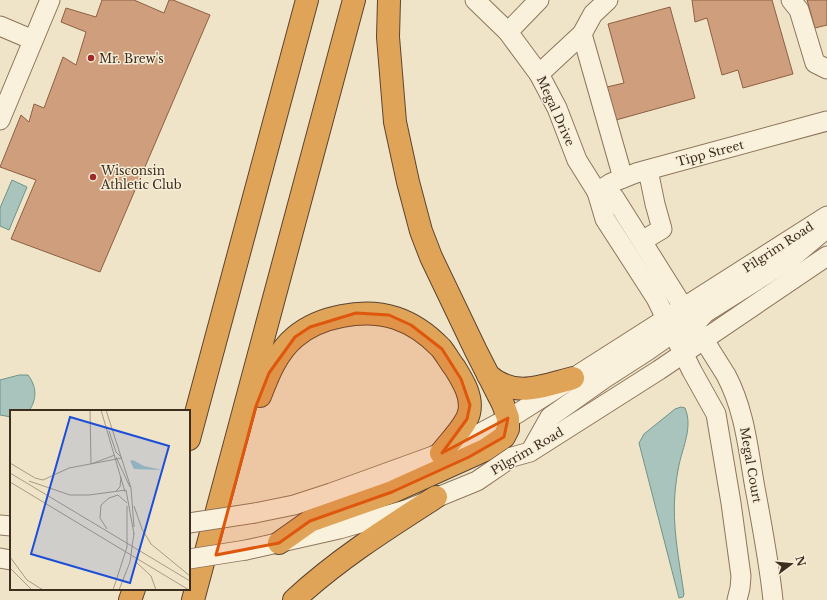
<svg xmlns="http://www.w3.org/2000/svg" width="827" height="600" font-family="'Libre Baskerville',serif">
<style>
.water{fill:#a9c4bc;stroke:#6f938a}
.building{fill:#cf9f7d;stroke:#8d5f41}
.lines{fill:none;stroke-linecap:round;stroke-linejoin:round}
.minor-casing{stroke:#8d765c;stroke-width:21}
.highway-casing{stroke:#5b4430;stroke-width:24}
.minor{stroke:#faf1dc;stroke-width:19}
.highway{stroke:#e0a458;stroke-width:22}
.minor-bridge-casing{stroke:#8d765c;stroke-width:21;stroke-linecap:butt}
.minor-bridge{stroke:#faf1dc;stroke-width:19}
.marked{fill:#df570d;fill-opacity:0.2;stroke:#df570d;stroke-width:3;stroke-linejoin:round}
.poi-dot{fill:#9e2a2b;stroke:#f7eed8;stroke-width:1.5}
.labels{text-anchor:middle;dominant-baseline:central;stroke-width:3;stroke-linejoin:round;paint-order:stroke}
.poi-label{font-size:12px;fill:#3d2e20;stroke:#f7eed8;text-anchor:start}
.street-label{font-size:12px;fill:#3d2e20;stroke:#f7eed8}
.inset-road{fill:none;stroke:#a89b85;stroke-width:1}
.view{fill:#1d4ed8;fill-opacity:0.15;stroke:#1d4ed8;stroke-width:2}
.inset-edge{fill:none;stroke:#3d2e20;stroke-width:2}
</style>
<rect width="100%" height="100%" fill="#f0e4c8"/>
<!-- water -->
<g class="water">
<polygon points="12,180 27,187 9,230 0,226 0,208"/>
<path d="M 19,375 L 28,375 C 37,387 37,399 29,411 L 11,411 L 11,417 L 0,415 L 0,380 Z"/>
<path d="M 681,407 L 685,408 C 693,427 683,446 679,465 C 677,474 676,483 675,492 C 672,526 679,560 684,594 L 683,597 L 679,598 L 639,443 L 644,434 L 675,409 Z"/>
</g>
<!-- building -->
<g class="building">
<polygon points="102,0 134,0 164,13 169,0 173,0 210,15 100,272 11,239 36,180 0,167 21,115 29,122 34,104 44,108 63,57 76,65 86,32 61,22 66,8 96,17"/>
<polygon points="692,0 772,0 793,74 743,88 738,70 722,75 707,18 695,22"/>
<polygon points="807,0 827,0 827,25 815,28"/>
<polygon points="670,7 695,98 616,120 607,87 624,83 608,24"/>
</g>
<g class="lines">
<!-- minor casing -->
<g class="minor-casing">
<g id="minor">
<polyline points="475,0 508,32 539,74 557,108 577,160 597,192 605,219 656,298 692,371 716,414 731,503 741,576 740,588 737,600"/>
<polyline points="791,0 799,10 815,63 827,69"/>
<polyline points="0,26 33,40"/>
<polyline points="508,32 539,0"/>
<polyline points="582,34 623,178"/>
<polyline points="539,74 582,34 593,14 608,0"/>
<polyline points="0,120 50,0"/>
<path d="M 597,192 L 614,197 L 726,375 C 745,411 748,449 755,488 C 762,525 769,562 773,600"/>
<polyline points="597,192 611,183 636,173 827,121"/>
<polyline points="642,241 662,229 655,204 648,170"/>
<polyline points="689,335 694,325 705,313 789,260 826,229"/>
<polyline points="532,449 550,417 605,378 647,351 667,337 672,332 677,322"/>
<polyline points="255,513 294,505 331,493 433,456 475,436 518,413 573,378 827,216"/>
<polyline points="0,525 11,526"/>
<polyline points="246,550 339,529 406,510 477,481 512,457 530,452 659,370 827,256"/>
<polyline points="0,558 11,560"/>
</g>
</g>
<!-- highway casing -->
<g class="highway-casing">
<g id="highway">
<path d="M 488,375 C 515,399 542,386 573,378"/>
<path d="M 260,396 C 268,375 277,352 295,337 C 308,326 326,319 342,316 C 382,308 413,319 441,348 C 446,354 450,362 455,368 C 463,381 473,397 469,413 C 466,426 449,442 441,453"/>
<polyline points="189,439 307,0"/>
<polyline points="279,543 310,521 392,492 485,450 504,437 508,429 508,418 503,404 476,351 431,257 421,231 408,182 395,122 388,37 389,0"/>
<polyline points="130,600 134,589"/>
<polyline points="193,600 354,0"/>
<path d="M 294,600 C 337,560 386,529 436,497"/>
</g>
</g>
<!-- minor -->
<use href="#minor" class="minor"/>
<!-- highway -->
<use href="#highway" class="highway"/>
<!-- minor-bridge casing -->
<g class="minor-bridge-casing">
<g id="minor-bridge">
<polyline points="189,523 255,513"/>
<polyline points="189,559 246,550"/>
</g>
</g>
<!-- minor-bridge -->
<use href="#minor-bridge" class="minor-bridge"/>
</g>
<!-- marked area -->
<path class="marked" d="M 356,313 L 389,315 L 411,325 L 442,349 L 461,379 L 470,405 L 467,419 L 442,453 L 508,418 L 504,437 L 469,457 L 392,492 L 310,521 L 279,543 L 216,555 L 256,406 L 269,373 L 295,337 L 310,327 Z"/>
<!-- markers -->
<g class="poi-dot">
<circle cx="91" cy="58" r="4"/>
<circle cx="93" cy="177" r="4"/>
</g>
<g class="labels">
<!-- poi labels -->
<g class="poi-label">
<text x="99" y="58">Mr. Brew's</text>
<text x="101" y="170">Wisconsin<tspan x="101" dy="14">Athletic Club</tspan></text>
</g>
<!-- street labels -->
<g class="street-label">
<text transform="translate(556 111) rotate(66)">Megal Drive</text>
<text transform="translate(710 153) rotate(-15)">Tipp Street</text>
<text transform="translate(778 247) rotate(-33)">Pilgrim Road</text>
<text transform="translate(527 451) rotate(-30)">Pilgrim Road</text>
<text transform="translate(751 465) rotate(80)">Megal Court</text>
</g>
</g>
<!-- overview -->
<g transform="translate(10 410)">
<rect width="180" height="180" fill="#f0e4c8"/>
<path d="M 123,50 L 134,56 L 152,60 L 124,59 L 120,51 Z" fill="#a9c4bc"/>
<path class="inset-road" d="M 80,0 L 81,54M 91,0 L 115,82M 96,0 L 121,78 L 124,117M 99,21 L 106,42 L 112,48M 106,47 L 120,77M 0,53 L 25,68 L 33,70 L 59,58 L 112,48M 81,54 L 105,45M 0,63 L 180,171M 19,71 L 60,85 L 79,85 L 116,80 L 124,124M 0,72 L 179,180M 106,81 L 110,77 L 111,67M 124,96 L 132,119 L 141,134 L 180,166M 97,119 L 90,108 L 91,95 L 99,88 L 108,85 L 117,93M 0,147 L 17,170 L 33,180M 125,151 L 141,166 L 146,180M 0,158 L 22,180M 103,180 L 117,137 L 117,96M 109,180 L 120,152 L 124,123"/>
<path class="view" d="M 60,7 L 159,36 L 120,173 L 21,144 Z"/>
<rect width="180" height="180" class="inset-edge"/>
</g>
<!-- north arrow -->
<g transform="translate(791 564) rotate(74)" stroke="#f7eed8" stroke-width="3" paint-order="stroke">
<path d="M0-3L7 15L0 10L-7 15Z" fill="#3d2e20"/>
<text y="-6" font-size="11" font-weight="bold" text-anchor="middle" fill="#3d2e20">N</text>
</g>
</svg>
